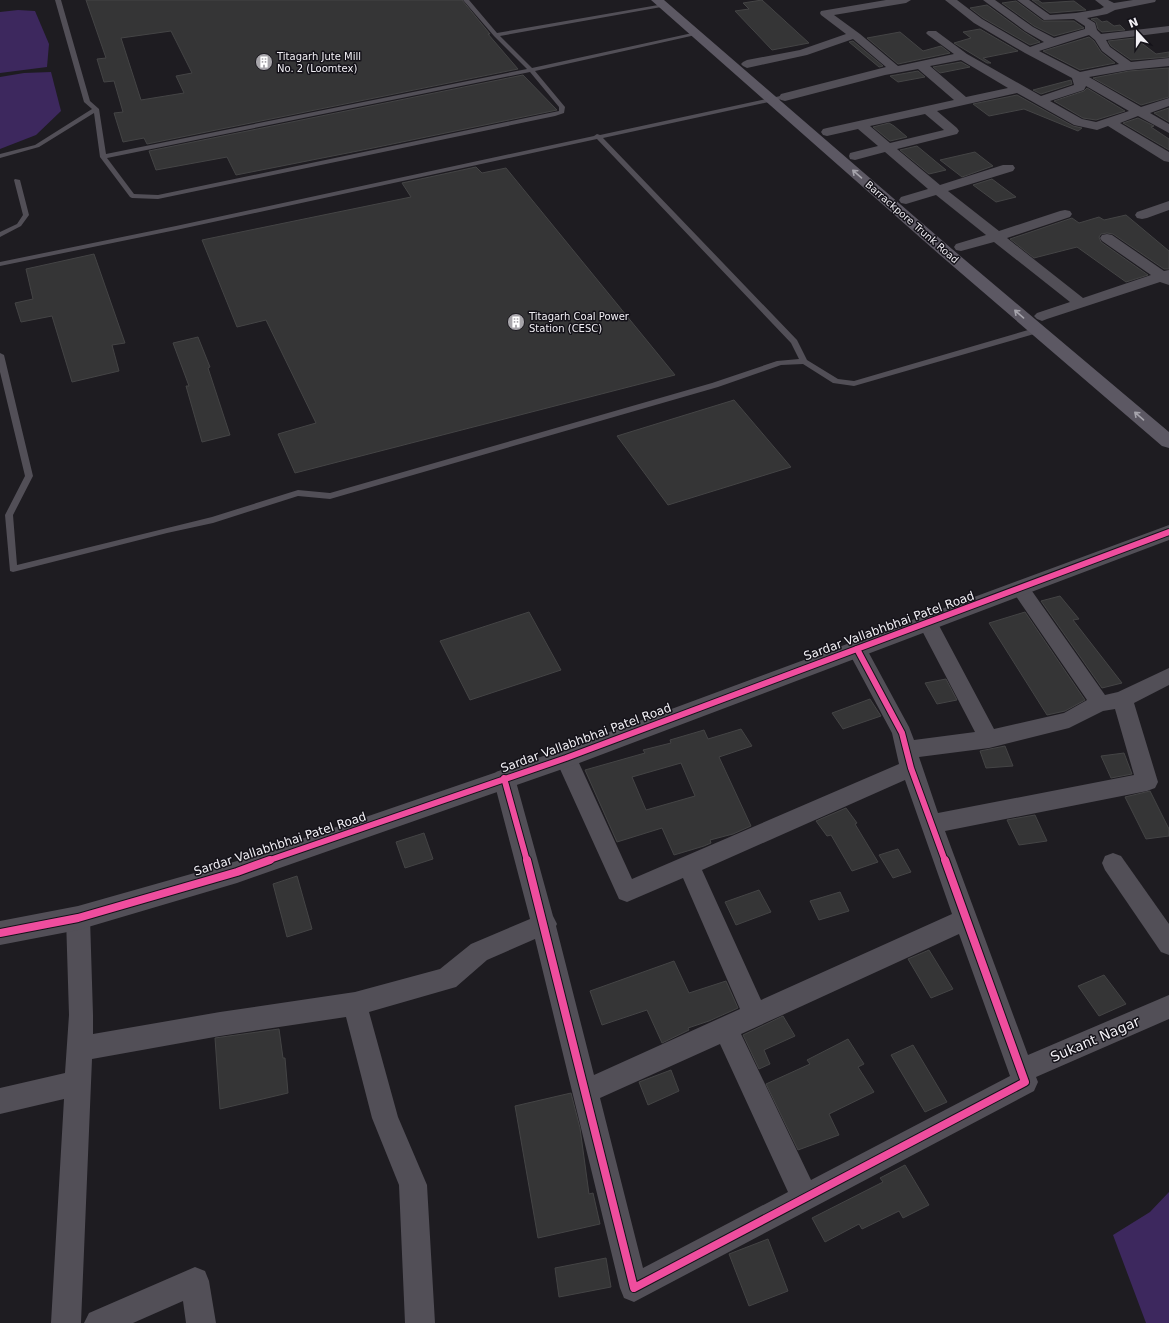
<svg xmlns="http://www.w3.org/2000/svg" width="1169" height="1323" font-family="'DejaVu Sans',sans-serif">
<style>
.water{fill:#3d285e}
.building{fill:#353536;stroke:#444445;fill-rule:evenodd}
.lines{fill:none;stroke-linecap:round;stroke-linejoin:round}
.service{fill:#524f57;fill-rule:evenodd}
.minor{fill:#524f57;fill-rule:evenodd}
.tertiary{fill:#524f57;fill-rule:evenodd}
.primary{fill:#5c5863;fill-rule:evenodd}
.cycleway-far1-casing{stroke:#141219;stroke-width:8}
.cycleway-casing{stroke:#141219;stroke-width:10}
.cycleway-far1{stroke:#ef4d9e;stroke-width:6}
.cycleway{stroke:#ef4d9e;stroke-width:8}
.oneway{stroke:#a6a4ac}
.labels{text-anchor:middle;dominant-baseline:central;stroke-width:3;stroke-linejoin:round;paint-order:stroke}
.far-poi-label{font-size:10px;fill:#f1eff4;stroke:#141219;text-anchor:start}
.far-street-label{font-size:10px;fill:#f1eff4;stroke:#141219}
.street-label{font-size:12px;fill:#f1eff4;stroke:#141219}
.near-street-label{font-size:14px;fill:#f1eff4;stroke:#141219}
</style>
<rect width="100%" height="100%" fill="#1e1c21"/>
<!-- water -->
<g class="water">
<polygon points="18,10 35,11 49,44 47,67 0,73 0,12"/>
<polygon points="51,72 61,111 36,135 0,149 0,77 24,73"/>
<polygon points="1169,1192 1169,1323 1146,1323 1113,1235 1150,1212"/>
</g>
<!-- building -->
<g class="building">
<path d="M 86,0 L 462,0 L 490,34 L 488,34 L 518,69 L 147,144 L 144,138 L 123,142 L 114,113 L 123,112 L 114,81 L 104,82 L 97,59 L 106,58 ZM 171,31 L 192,73 L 176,76 L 184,93 L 141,100 L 121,38 Z"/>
<polygon points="762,0 809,43 772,50 735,11 749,9 743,3"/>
<polygon points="1032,0 1038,0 1042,3 1074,1 1086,10 1050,13"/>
<polygon points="1016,1 1043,21 1074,21 1084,28 1054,36 1034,26 1002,3"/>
<polygon points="987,5 1024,32 1040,42 1030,45 983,18 970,8"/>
<polygon points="1097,18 1102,22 1107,21 1114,26 1120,25 1125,30 1102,32 1098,29 1096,22 1091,19"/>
<polygon points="980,29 1018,51 983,58 991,63 987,63 954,43 971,38 963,32"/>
<polygon points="900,32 923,51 941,46 950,53 898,64 867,38"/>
<polygon points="1089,37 1094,41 1101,52 1115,63 1080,70 1043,51"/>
<polygon points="1135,38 1156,54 1169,52 1169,57 1131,60 1111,46 1108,41"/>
<polygon points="853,41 883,66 879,67 849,42"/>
<polygon points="961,62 970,67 940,73 933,67"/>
<polygon points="1169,68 1169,97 1141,105 1093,78 1129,71"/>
<polygon points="918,71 925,77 898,82 890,76"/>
<polygon points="523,75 557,110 373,148 236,175 227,157 156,170 149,151"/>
<polygon points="1071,80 1072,84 1041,94 1033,90"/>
<polygon points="1087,88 1125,111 1096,120 1083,118 1054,101 1084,91"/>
<polygon points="1017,95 1073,126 1082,128 1078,131 1024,109 989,116 973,104"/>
<polygon points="1169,108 1169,122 1154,113"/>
<polygon points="1138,118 1154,126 1151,127 1169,139 1169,150 1123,123"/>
<polygon points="889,123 894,126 907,137 890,141 873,127"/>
<polygon points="917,146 946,170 929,174 900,150"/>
<polygon points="975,152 993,166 962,177 940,160"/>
<polygon points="476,167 482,173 506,168 675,375 295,473 278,434 316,423 266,320 237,327 202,240 411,197 402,183"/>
<polygon points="992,179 1016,197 996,202 973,185"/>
<polygon points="1126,215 1169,251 1169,269 1164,269 1113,234 1107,233 1101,234 1099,237 1101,242 1148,275 1126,282 1077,247 1034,258 1010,239 1072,218 1079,223 1099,217 1104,220"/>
<polygon points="94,254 125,343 112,345 119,371 72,382 52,316 21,322 15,303 33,299 26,269"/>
<polygon points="198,337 210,367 208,368 230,435 202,442 186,386 189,386 173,343"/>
<polygon points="734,400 791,467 668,505 617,436"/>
<polygon points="1060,596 1079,619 1073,620 1122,683 1102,688 1041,601"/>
<polygon points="529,612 561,670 470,700 440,641"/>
<polygon points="1025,612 1085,700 1065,711 1047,715 989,623"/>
<polygon points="946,679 957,700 937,704 925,683"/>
<polygon points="870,699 881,716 843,729 832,713"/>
<path d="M 741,729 L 752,746 L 719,757 L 751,826 L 733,834 L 710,840 L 711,843 L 704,846 L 674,855 L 662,828 L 617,842 L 585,770 L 645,753 L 643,750 L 671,743 L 670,740 L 704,730 L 708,739 ZM 681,763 L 695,796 L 646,810 L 632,777 Z"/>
<polygon points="1005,746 1013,766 986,768 980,751"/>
<polygon points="1124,753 1132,774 1111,778 1101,756"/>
<polygon points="1150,791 1169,829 1169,836 1146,839 1125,797"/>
<polygon points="846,808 857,823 855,824 878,862 852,871 831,835 827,836 816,821"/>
<polygon points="1035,815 1047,841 1019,845 1007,820"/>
<polygon points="424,833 433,859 405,868 396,842"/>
<polygon points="898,849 911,872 893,878 879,855"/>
<polygon points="297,876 312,929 287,937 273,884"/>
<polygon points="759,890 771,912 736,925 725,902"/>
<polygon points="840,892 849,911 819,920 810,901"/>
<polygon points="929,950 953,989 931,998 908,959"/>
<polygon points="674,961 689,993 726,981 738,1008 709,1021 688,1028 689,1030 662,1043 647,1010 602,1025 590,991"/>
<polygon points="1104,975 1126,1004 1099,1016 1078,986"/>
<polygon points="783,1016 795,1036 764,1050 770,1064 759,1069 743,1035"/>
<polygon points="279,1029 283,1058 285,1058 288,1093 220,1109 215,1038"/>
<polygon points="848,1039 864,1064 858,1067 874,1092 829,1114 839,1135 798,1150 766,1084 810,1064 807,1060"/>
<polygon points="913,1045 947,1102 925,1112 891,1055"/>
<polygon points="671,1070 679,1091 648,1105 639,1082"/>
<polygon points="571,1093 580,1128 589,1194 593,1193 600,1224 538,1238 515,1106"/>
<polygon points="905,1165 929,1205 903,1218 899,1211 862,1229 859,1224 825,1242 812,1218 883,1182 880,1178"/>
<polygon points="768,1239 788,1291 749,1306 729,1254"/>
<polygon points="606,1258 611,1287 559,1297 555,1268"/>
</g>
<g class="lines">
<!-- service -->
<g class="service">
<path d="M 55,0 L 61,0 L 90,101 L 99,109 L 106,154 L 527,69 L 494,36 L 463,0 L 469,0 L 497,33 L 664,4 L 667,6 L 500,36 L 532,68 L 697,32 L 700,34 L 535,71 L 565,107 L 564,113 L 555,116 L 158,199 L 132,198 L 130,197 L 100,157 L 94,113 L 39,147 L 0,158 L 0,154 L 35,145 L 92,109 L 84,102 ZM 530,72 L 559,107 L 559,111 L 158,195 L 134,194 L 107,158 Z"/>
<polygon points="785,95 787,96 787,98 603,138 797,340 807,360 838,379 854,381 1035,328 1041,328 1041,332 854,386 833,383 803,364 781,365 718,387 330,499 298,496 213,523 167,533 13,572 10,571 5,515 25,476 0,372 0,353 4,355 33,476 13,515 17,565 212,517 298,490 330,493 712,383 777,361 799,359 791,343 597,139 176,230 0,266 0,262 176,226 594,136 597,134 600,135"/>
<polygon points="15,179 20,180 29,215 21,226 0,237 0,232 17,224 23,215 14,180"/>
</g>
<!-- minor -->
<g class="minor">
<path d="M 886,0 L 911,0 L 906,3 L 834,15 L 860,34 L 898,66 L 954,54 L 928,35 L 926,33 L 928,31 L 936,31 L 967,54 L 1041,96 L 1074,85 L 1072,78 L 1025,53 L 974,23 L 945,0 L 957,0 L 982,19 L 1030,47 L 1044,42 L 1025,31 L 983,0 L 995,0 L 1033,27 L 1054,38 L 1085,29 L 1085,26 L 1074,19 L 1044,20 L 1017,0 L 1029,0 L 1050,15 L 1076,13 L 1100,9 L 1104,7 L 1095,0 L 1108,0 L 1114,3 L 1133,0 L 1156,0 L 1155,2 L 1115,10 L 1107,14 L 1087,18 L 1095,23 L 1097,30 L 1101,34 L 1169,26 L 1169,32 L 1106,40 L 1110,47 L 1131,62 L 1169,58 L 1169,66 L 1129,70 L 1089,77 L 1141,107 L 1169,98 L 1169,106 L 1150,113 L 1169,124 L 1169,133 L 1138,116 L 1120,123 L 1169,152 L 1169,162 L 1164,161 L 1108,126 L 1097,130 L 1074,125 L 1017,93 L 937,111 L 957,128 L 959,131 L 957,134 L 897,149 L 940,185 L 1003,165 L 1013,165 L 1015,168 L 1013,171 L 948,191 L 999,231 L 1060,211 L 1065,210 L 1070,211 L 1072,214 L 1070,217 L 1007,238 L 1083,298 L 1151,275 L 1102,241 L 1100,238 L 1102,235 L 1107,234 L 1112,235 L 1164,271 L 1169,270 L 1169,285 L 1160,282 L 1047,319 L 1042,321 L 1037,319 L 1034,316 L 1037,313 L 1070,302 L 994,242 L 961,251 L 956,250 L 954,247 L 956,244 L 986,235 L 936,195 L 906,204 L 901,203 L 899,200 L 901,197 L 928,189 L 885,152 L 855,160 L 850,159 L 849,156 L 850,153 L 878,146 L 858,129 L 827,136 L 823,135 L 821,132 L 823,129 L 827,128 L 954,100 L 918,69 L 885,75 L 785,101 L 781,100 L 779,97 L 781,94 L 886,67 L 853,39 L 807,55 L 747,68 L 743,66 L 741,64 L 743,62 L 747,60 L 800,50 L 846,34 L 821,15 L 820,13 L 821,11 ZM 1089,35 L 1095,40 L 1102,51 L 1119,64 L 1080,72 L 1039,51 ZM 961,60 L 1008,88 L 966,97 L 930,66 ZM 1086,86 L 1129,111 L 1096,122 L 1082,119 L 1050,101 L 1084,90 ZM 925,114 L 944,130 L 890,143 L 870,126 Z"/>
<polygon points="1169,201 1169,210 1147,218 1142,219 1137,218 1135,215 1137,212"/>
<path d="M 1020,582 L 1027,584 L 1105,695 L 1118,692 L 1169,668 L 1169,685 L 1134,703 L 1158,782 L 1155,788 L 1147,791 L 945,831 L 1028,1055 L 1169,995 L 1169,1019 L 1036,1077 L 1038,1082 L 1034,1091 L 634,1302 L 624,1298 L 620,1288 L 535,939 L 487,960 L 456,987 L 369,1012 L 398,1117 L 427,1185 L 435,1323 L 405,1323 L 399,1185 L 372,1118 L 346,1017 L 220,1036 L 92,1059 L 81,1323 L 51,1323 L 64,1099 L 0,1114 L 0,1088 L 65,1073 L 69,1015 L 66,918 L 70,910 L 78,907 L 86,910 L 90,918 L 93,1015 L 93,1034 L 220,1012 L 355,992 L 440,969 L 471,944 L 530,919 L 493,778 L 496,772 L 504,769 L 512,772 L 515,778 L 553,916 L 557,924 L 556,926 L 594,1075 L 740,1009 L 683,878 L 627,902 L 619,899 L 555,758 L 558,752 L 566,749 L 574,752 L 632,879 L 899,764 L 892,733 L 847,649 L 850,644 L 857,641 L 864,644 L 909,727 L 914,740 L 975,732 L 918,623 L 921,618 L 928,616 L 935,618 L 994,729 L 1064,713 L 1087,700 L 1011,589 L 1013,584 ZM 1115,709 L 1134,775 L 938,813 L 919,757 L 989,748 L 1069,728 L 1103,711 ZM 905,780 L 952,914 L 761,1000 L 702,870 ZM 959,934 L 1010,1076 L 811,1180 L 741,1034 ZM 720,1044 L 788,1192 L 643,1268 L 600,1098 Z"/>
<polygon points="1113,853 1121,856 1169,924 1169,955 1161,952 1105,870 1102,863 1105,856"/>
<polygon points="195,1267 205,1271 209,1281 216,1323 186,1323 183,1301 133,1323 84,1323 89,1313"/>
</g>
<!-- tertiary -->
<polygon class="tertiary" points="1169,525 1169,540 574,765 237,883 78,930 0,945 0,921 78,906 237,861 558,751"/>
<!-- primary -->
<polygon class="primary" points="651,0 664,0 952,249 1169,432 1169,448 1162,446 940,255"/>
<!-- cycleway-far1 casing -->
<g class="cycleway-far1-casing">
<g id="cycleway-far1">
<polyline points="857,649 902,733 911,768 945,861"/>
<polyline points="504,778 527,861"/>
<polyline points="267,861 566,758 1169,532"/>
</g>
</g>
<!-- cycleway casing -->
<g class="cycleway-casing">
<g id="cycleway">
<polyline points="527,860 634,1288 1025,1082 945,860"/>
<polyline points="0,933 78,918 237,872 270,860"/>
</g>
</g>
<!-- cycleway-far1 -->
<use href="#cycleway-far1" class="cycleway-far1"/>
<!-- cycleway -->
<use href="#cycleway" class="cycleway"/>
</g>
<!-- one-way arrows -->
<defs><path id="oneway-shaft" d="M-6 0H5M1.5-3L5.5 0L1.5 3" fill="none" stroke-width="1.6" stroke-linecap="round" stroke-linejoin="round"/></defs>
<g class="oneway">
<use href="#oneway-shaft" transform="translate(857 174) rotate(-139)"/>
<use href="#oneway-shaft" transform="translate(1019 314) rotate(-139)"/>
<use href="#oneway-shaft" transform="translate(1139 416) rotate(-139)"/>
</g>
<!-- icons -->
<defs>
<g id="building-disc" transform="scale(0.9)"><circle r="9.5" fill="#a7a5aa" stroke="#141219"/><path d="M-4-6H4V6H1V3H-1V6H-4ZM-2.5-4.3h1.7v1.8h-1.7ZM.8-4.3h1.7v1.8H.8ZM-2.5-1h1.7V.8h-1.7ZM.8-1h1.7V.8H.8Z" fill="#fff"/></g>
</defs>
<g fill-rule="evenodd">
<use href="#building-disc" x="264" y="62"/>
<use href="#building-disc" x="516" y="322"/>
</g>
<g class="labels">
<!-- far-poi labels -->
<g class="far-poi-label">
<text x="277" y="56">Titagarh Jute Mill<tspan x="277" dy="12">No. 2 (Loomtex)</tspan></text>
<text x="529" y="316">Titagarh Coal Power<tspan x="529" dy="12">Station (CESC)</tspan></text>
</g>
<!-- far-street labels -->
<g class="far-street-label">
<text transform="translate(912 222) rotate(41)">Barrackpore Trunk Road</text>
</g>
<!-- street labels -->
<g class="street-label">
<text transform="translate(889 626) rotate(-20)">Sardar Vallabhbhai Patel Road</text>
<text transform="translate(586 738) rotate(-20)">Sardar Vallabhbhai Patel Road</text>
<text transform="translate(280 844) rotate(-18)">Sardar Vallabhbhai Patel Road</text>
</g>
<!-- near-street labels -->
<g class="near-street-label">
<text transform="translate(1095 1039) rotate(-23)">Sukant Nagar</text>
</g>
</g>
<!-- north arrow -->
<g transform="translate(1137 32) rotate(339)" stroke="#141219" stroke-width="3" paint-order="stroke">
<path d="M0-3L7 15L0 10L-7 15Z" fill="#f1eff4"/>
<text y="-6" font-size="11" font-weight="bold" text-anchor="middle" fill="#f1eff4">N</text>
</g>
</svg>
